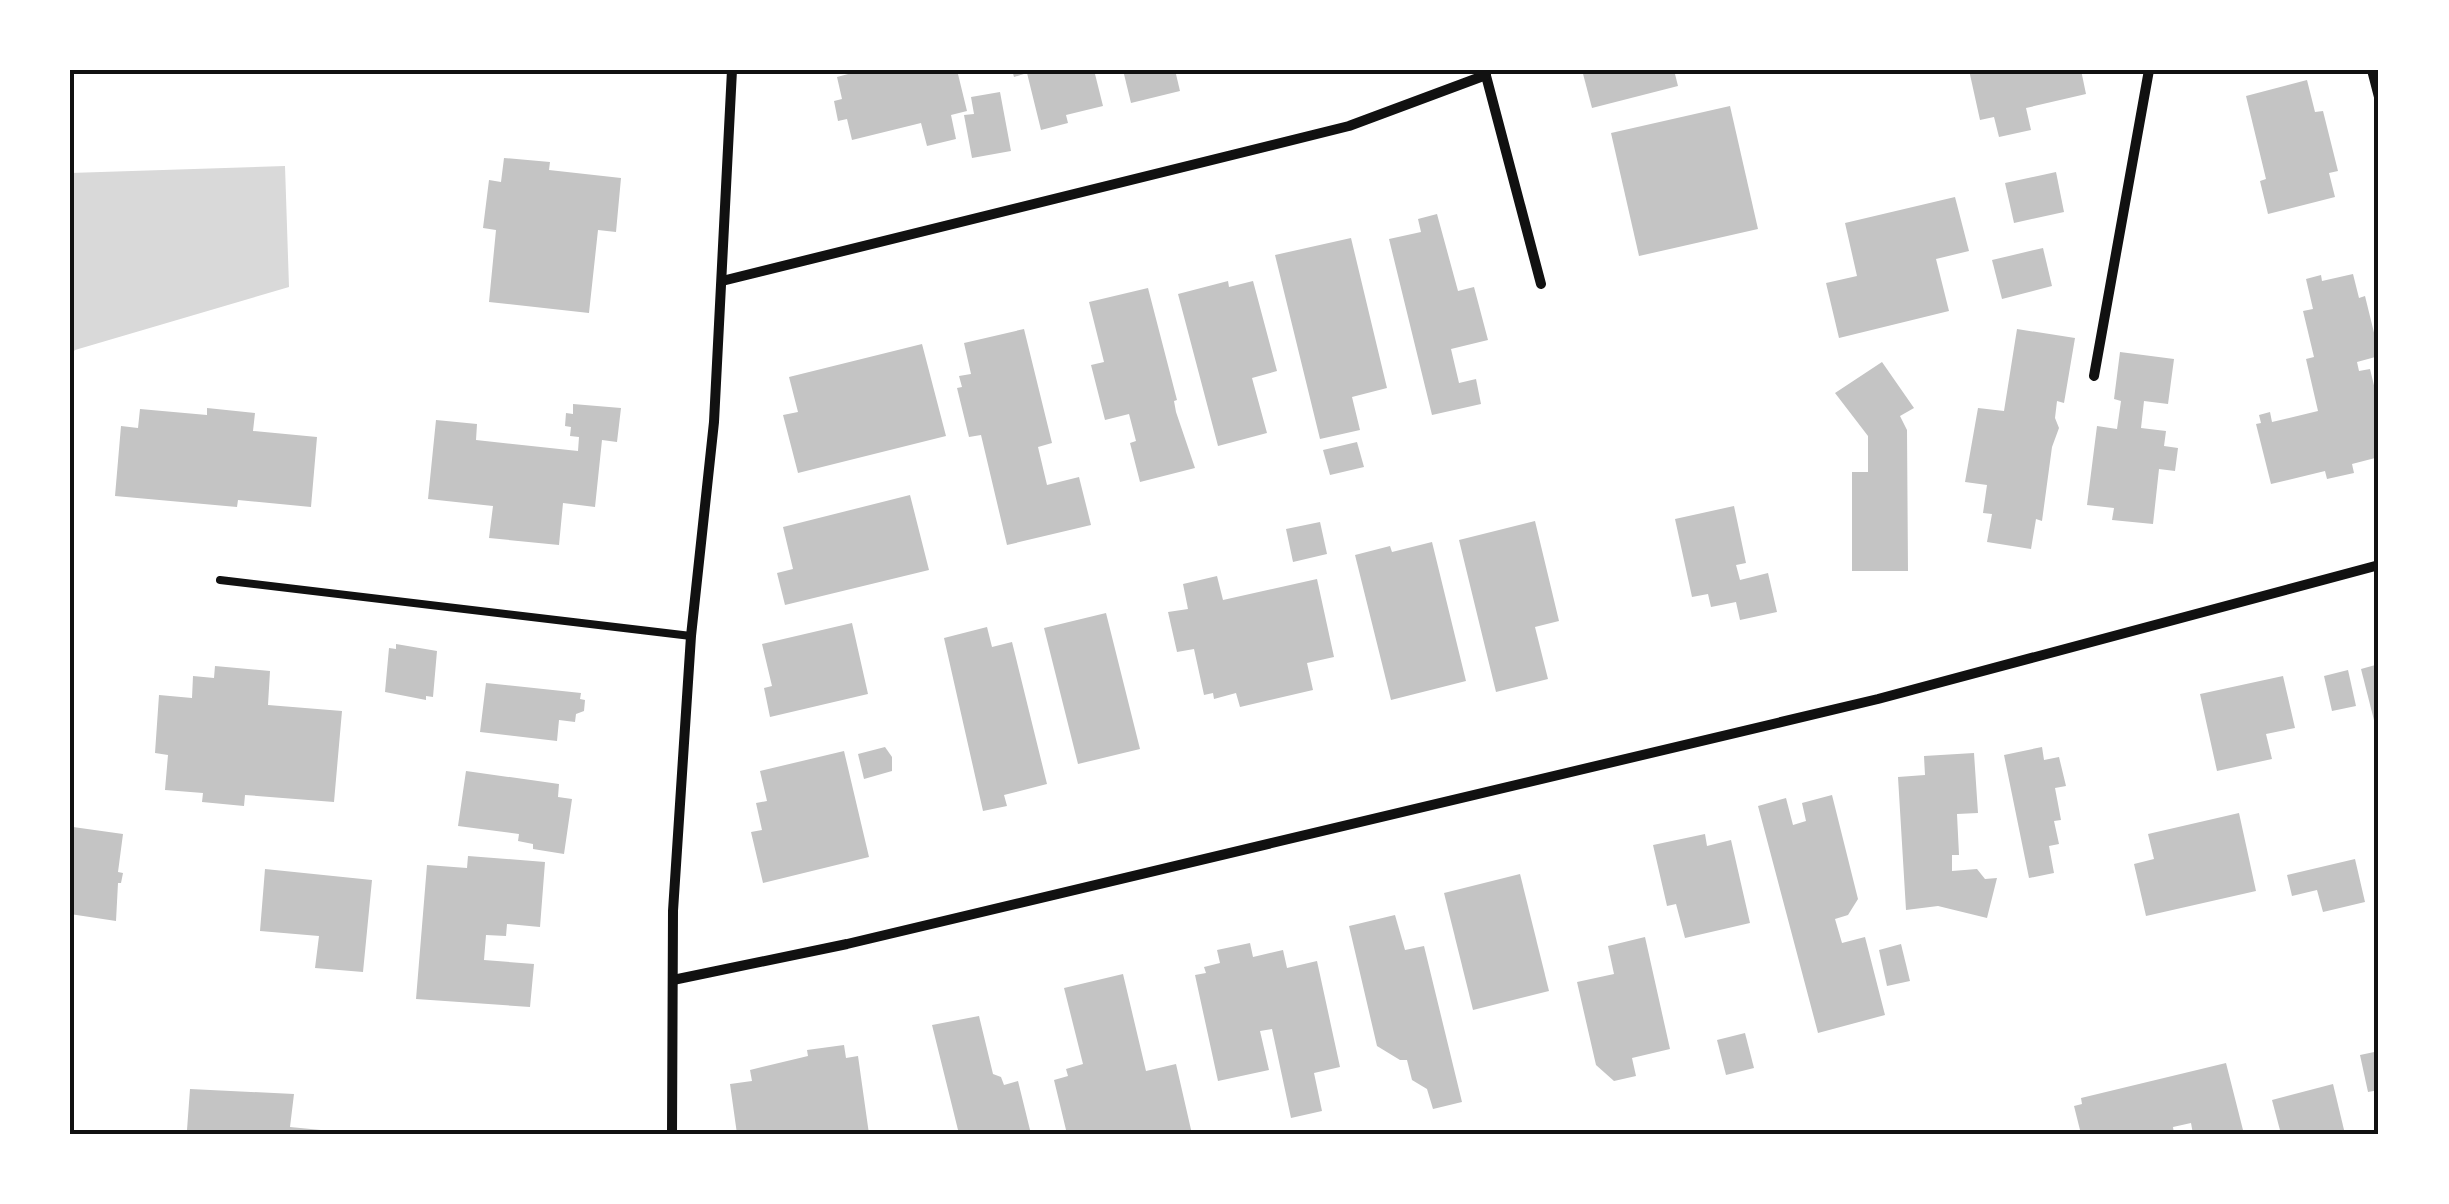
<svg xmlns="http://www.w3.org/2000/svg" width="2449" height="1204" font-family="'Varela Round',sans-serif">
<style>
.water{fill:#d9d9d9}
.building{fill:#c4c4c4}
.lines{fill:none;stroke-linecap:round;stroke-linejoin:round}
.service{stroke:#111;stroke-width:8}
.minor{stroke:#111;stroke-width:10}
.neatline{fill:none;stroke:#111;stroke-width:4}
</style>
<rect width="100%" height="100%" fill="#fff"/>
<!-- water -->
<polygon class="water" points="285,166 289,287 75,350 70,355 70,173"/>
<!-- building -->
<g class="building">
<polygon points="863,70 957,70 967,111 951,115 956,139 927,146 921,123 852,140 847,119 838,121 834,101 842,99 837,77"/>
<polygon points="1012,70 1094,70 1103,106 1066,115 1068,123 1041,130 1027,73 1014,77"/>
<polygon points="1123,70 1175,70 1180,91 1131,103"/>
<polygon points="1582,70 1674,70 1678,86 1592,108"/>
<polygon points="1969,70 2081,70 2086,94 2026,108 2031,130 1999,137 1994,117 1980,120"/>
<polygon points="2307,80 2315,112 2323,111 2338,171 2329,173 2335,197 2268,214 2260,181 2266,179 2246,96"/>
<polygon points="1000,92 1011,151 972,158 964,115 974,114 971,97"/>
<polygon points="1730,106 1758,229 1639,256 1611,133"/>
<polygon points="504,158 550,162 549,170 621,178 616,232 598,230 589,313 489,302 496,230 483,228 489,180 501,182"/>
<polygon points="2056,172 2064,212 2014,223 2005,183"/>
<polygon points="1955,197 1969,251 1936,259 1949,311 1839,338 1826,283 1857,276 1845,223"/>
<polygon points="1437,214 1458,291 1474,287 1488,340 1451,349 1459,383 1476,379 1481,404 1432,415 1389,239 1421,232 1418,219"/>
<polygon points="1351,238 1387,388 1352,397 1360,430 1320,439 1275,255"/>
<polygon points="2043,248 2052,286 2002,299 1992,260"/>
<polygon points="2353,274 2359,298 2365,296 2379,353 2379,356 2357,362 2359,371 2370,369 2379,406 2379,457 2352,464 2354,473 2327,479 2325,471 2271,484 2256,424 2261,423 2259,415 2270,412 2272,422 2318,411 2306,359 2314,357 2303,311 2313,309 2306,279 2321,275 2322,281"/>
<polygon points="1228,281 1229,287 1253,281 1277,371 1252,378 1267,433 1218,446 1178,294"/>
<polygon points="1148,288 1177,400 1174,401 1176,412 1195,468 1140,482 1130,443 1136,441 1129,414 1105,420 1091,365 1104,362 1089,302"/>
<polygon points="1024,329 1052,443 1038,447 1047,485 1079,477 1091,525 1007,545 981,435 969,437 957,388 962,387 959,376 971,374 964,343"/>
<polygon points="2017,329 2075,338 2064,403 2057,401 2055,418 2059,428 2052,447 2042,521 2036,519 2031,549 1987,542 1992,514 1983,513 1987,485 1965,482 1978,408 2004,411"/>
<polygon points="922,344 946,436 798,473 783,415 798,412 789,377"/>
<polygon points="2120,352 2174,359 2168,404 2144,401 2141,428 2166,431 2164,446 2178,448 2175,471 2159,469 2153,524 2112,520 2114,508 2087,505 2097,426 2117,429 2121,401 2114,399"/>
<polygon points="1882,362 1914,408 1900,416 1907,430 1908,571 1852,571 1852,472 1868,472 1868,436 1835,393"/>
<polygon points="573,404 621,408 617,442 602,440 595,507 563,503 559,545 489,538 493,506 428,499 436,420 477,424 476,440 578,451 579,437 570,436 571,427 565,426 566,413 573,414"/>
<polygon points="207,408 255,413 253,431 317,437 311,507 238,500 237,507 115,496 121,426 138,428 140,409 207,415"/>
<polygon points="1357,442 1364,467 1330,475 1323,450"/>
<polygon points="910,495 929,570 785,605 777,573 793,569 783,527"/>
<polygon points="1734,506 1746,563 1736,565 1740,580 1768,573 1777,612 1740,620 1736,602 1711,607 1708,594 1692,597 1675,519"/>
<polygon points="1535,521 1559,621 1535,627 1548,679 1496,692 1459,540"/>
<polygon points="1320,522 1327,554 1293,562 1286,529"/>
<polygon points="1432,542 1466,681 1391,700 1355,555 1390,546 1392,552"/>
<polygon points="1217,576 1223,600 1317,579 1334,657 1307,663 1313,690 1240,707 1236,693 1214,699 1213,693 1204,695 1194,649 1177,652 1168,612 1188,609 1183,584"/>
<polygon points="1106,613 1140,749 1078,764 1044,628"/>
<polygon points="852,623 868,694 770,717 764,688 772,686 762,644"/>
<polygon points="987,627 992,647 1012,642 1047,784 1004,795 1007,806 983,811 944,638"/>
<polygon points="396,644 437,651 433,697 426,696 426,700 385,692 389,648 396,649"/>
<polygon points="2379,664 2379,735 2378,736 2361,669"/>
<polygon points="215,666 270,671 268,705 342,711 334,802 245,795 244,806 202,802 203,793 165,790 168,755 155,753 159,695 192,698 193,676 214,678"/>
<polygon points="2348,670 2356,706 2332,711 2324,676"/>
<polygon points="2283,676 2295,728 2266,734 2272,759 2217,771 2200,694"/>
<polygon points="486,683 581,693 580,699 585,700 584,711 576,714 575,722 559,720 557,741 480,732"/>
<polygon points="885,747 892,757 892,771 864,779 858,754"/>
<polygon points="2042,747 2044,760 2059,757 2066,786 2055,788 2061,820 2054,821 2059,844 2049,846 2054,873 2029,878 2004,755"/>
<polygon points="844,751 869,857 763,883 751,832 762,830 756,803 767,801 760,771"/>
<polygon points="1974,753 1978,813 1957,814 1959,855 1952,855 1952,871 1977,869 1985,879 1997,878 1987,918 1938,906 1906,910 1898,777 1925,775 1924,756"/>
<polygon points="466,771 559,784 558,797 572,799 564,854 533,849 533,844 518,841 519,834 458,826"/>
<polygon points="1832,795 1858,899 1848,915 1835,919 1842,943 1865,937 1885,1015 1818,1033 1758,806 1786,798 1793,825 1806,821 1802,803"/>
<polygon points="2239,813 2256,891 2146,916 2134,864 2154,859 2148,834"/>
<polygon points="73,827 123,834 118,872 123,873 121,883 118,883 116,921 70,914"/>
<polygon points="1705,834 1707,846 1731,840 1750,923 1685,938 1676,904 1667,906 1653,845"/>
<polygon points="468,856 545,862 540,927 507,924 506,936 486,935 484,960 534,964 530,1007 416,999 427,865 467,868"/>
<polygon points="2355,859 2365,902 2323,912 2317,890 2292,896 2287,875"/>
<polygon points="265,869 372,880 363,972 315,968 319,936 260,931"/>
<polygon points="1520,874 1549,991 1473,1010 1444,893"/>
<polygon points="1395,915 1405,950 1424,946 1462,1102 1433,1109 1427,1089 1412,1080 1407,1060 1400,1060 1377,1046 1349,926"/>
<polygon points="1645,937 1670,1049 1632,1058 1636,1076 1614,1081 1596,1065 1577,982 1614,974 1608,946"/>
<polygon points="1250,943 1253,957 1283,950 1287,968 1317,961 1340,1067 1314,1073 1322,1111 1291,1118 1272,1029 1260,1031 1269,1070 1218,1081 1195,975 1206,973 1204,967 1220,963 1217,950"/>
<polygon points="1901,944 1910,981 1887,986 1879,950"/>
<polygon points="1123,974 1146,1071 1176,1064 1192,1134 1067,1134 1054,1080 1068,1076 1066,1069 1083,1064 1064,988"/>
<polygon points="979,1016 993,1074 1001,1077 1004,1085 1018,1081 1031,1134 959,1134 932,1025"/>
<polygon points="1745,1033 1754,1068 1726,1075 1717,1040"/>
<polygon points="844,1045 846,1058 858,1056 869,1134 737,1134 730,1084 752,1081 750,1070 808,1056 807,1050"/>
<polygon points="2379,1051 2379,1090 2368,1092 2360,1055"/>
<polygon points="2226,1063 2244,1134 2193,1134 2191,1123 2173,1127 2174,1134 2081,1134 2074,1106 2082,1104 2081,1098"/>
<polygon points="2333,1084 2345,1134 2281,1134 2272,1100"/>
<polygon points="190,1089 294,1094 290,1127 321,1130 321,1134 194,1134 194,1131 187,1130"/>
</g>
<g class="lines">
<!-- service -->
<polyline class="service" points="220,580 691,636"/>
<!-- minor -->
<g class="minor">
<polyline points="2372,70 2379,97"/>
<polyline points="1485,72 1541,284"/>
<polyline points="722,281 1349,126 1486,75"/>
<polyline points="2094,376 2149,70"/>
<polyline points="673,980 847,944 1878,699 2379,565"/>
<polyline points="672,1134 673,911 691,636 714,422 732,70"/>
</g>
</g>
<!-- border -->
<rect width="2449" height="1204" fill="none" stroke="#ffffff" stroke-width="145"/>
<rect x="72" y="72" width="2304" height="1060" class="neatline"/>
</svg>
